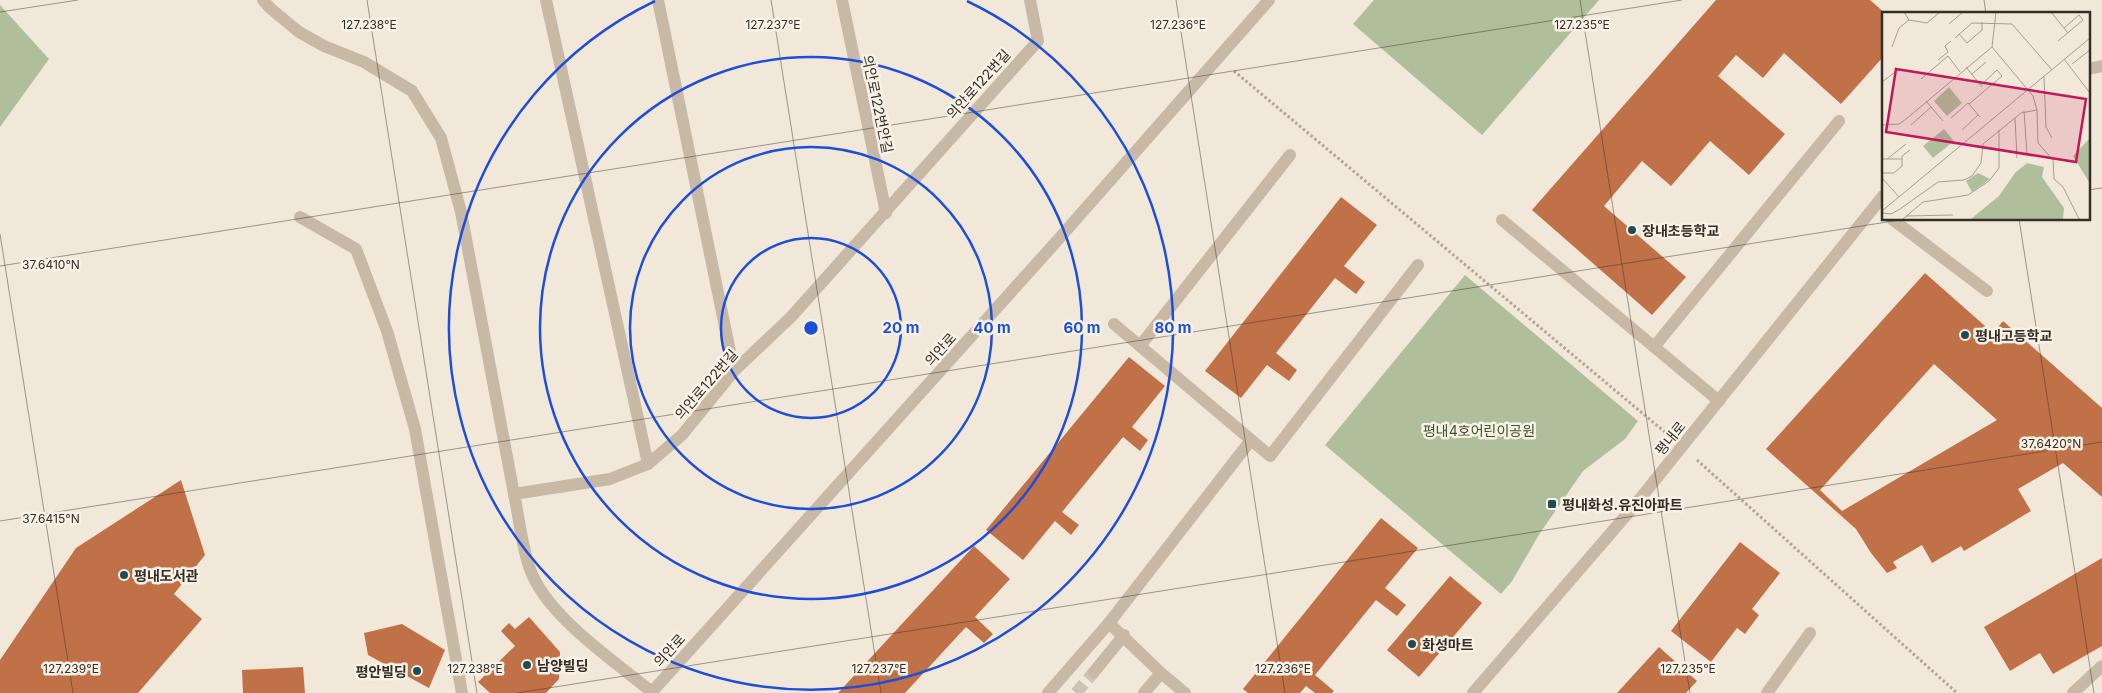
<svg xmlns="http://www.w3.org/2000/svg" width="2102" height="693" font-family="Inter,'Noto Sans KR',sans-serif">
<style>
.green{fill:#afbf9b}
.building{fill:#c17147;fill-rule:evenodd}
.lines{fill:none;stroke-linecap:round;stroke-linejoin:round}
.minor-tunnel{stroke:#cbc3b6;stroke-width:12;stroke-dasharray:12 6;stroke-linecap:butt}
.path{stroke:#b4a491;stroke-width:3;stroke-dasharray:2.5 2.5;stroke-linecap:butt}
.minor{stroke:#c8b9a7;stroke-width:12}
.ticks{fill:none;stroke:#352d27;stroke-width:1;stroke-opacity:0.45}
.ring{fill:none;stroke:#1d4ed8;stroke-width:2.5}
.poi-dot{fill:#1e4b55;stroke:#f8f2e6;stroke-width:2}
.labels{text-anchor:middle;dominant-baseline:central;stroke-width:5;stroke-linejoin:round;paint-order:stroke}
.street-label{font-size:14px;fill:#352d27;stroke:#f8f2e6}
.poi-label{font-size:14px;font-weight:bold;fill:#352d27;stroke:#f8f2e6;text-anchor:start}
.park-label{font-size:14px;fill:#40522c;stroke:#f8f2e6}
.inset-road{fill:none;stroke:#a69d92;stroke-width:1}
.view{fill:#c2185b;fill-opacity:0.15;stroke:#c2185b;stroke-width:2.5}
.inset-edge{fill:none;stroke:#352d27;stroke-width:2.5}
.ticks-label{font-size:12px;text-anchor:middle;fill:#352d27;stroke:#f8f2e6;stroke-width:5;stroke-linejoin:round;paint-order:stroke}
.centre{fill:#1d4ed8;stroke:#f8f2e6;stroke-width:2.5}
.ring-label{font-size:15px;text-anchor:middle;font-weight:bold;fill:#1d4ed8;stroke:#f8f2e6;stroke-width:5;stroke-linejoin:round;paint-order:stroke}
</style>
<rect width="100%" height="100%" fill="#f1e8da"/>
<!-- green -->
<g class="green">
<polygon points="1374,0 1599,0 1482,135 1353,24"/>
<polygon points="0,5 49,59 0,127"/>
<polygon points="1465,275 1638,421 1625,439 1583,471 1540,533 1512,581 1501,594 1325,445"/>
</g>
<!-- building -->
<g class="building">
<polygon points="1716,0 1870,0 1886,14 1883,14 1883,57 1841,104 1784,53 1763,78 1736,55 1718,76 1785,134 1749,175 1710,141 1671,186 1642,161 1604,206 1686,277 1652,315 1532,210"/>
<polygon points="1341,197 1377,225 1344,266 1365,282 1356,294 1335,278 1276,353 1297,370 1289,381 1267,365 1241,398 1205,371"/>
<path d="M 1925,273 L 1993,333 L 2003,321 L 2102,408 L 2102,497 L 2063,463 L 2018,489 L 2031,511 L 1964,551 L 1961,546 L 1932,563 L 1922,545 L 1893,562 L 1897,568 L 1887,573 L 1871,553 L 1856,529 L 1766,449 ZM 1934,364 L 1997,420 L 1842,511 L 1820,490 Z"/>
<polygon points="1129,357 1165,386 1132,427 1148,440 1140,451 1123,437 1062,512 1079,525 1071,535 1055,521 1023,560 986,530"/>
<polygon points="181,480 205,555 174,594 202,619 138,693 0,693 0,660 76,548"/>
<polygon points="1381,518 1418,548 1385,588 1406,605 1397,616 1376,600 1315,675 1334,691 1332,693 1315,693 1306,686 1300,693 1248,693 1243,689"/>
<polygon points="1740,542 1780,573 1752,609 1759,615 1745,634 1737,628 1711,662 1671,631"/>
<polygon points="974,546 1010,579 975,617 993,634 984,643 966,627 905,693 838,693"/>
<polygon points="2102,558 2102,646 2053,674 2040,653 2010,671 1984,627"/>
<polygon points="1450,576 1482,603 1419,677 1387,650"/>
<polygon points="529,617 560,652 559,679 546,693 490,693 478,682 515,646 501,631 509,623 515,629"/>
<polygon points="402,624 445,650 429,688 368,655 364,633"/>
<polygon points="1659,647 1697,681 1686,693 1617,693"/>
<polygon points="303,667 305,693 243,693 242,670"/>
</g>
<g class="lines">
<!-- minor-tunnel -->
<polyline class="minor-tunnel" points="1076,693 1094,672"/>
<!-- path -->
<g class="path">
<polyline points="1234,71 1666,433"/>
<polyline points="1697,460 1957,693"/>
</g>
<!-- minor -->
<g class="minor">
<polyline points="263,0 270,8 299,32 324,46 364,62 412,91 441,138 461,212 514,494"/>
<polyline points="546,0 648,464"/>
<polyline points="658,0 734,371"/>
<polyline points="842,0 886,213"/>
<polyline points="2088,69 2102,66"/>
<polyline points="300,217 356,249 387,331 415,429 462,693"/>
<polyline points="1892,219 1987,291"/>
<polyline points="1502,220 1719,401"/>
<polyline points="1114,324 1270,456 1418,265"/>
<polyline points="1140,346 1290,155"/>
<polyline points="1654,347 1839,121"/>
<polyline points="1109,623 1161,673 1185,693"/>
<polyline points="1094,672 1124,635"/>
<polyline points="651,693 1056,242 1269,0"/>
<path d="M 653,693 C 615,661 547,617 530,569 C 522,548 519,517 514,494 L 610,479 L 648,464 L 682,435 L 734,371 L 791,317 L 1038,41 L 1030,0"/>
<polyline points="1048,693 1109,623 1251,440"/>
<polyline points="1144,693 1161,673"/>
<polyline points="1473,693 1635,505 1883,196"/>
<polyline points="1767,693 1810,633"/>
<polyline points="2073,693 2102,666"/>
</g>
</g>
<!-- ticks -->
<path class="ticks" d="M 367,0 L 477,693M 771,0 L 881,693M 1176,0 L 1285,693M 1580,0 L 1690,693M 1984,0 L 1986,14M 0,12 L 78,0M 2088,190 L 2102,188M 2019,219 L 2094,693M 0,234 L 73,693M 0,266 L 1682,0M 0,521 L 1906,219M 517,693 L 2102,442"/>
<!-- distance rings -->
<g class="ring">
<circle cx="811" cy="328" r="90"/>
<circle cx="811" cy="328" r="181"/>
<circle cx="811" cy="328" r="271"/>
<path d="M967 1A362 362 0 1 1 655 1"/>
</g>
<!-- markers -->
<g class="poi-dot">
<circle cx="1632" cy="230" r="5"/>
<circle cx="1965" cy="335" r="5"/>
<rect x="1547" y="499" width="10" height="10" rx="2.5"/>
<circle cx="124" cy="575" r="5"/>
<circle cx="1412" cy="644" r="5"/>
<circle cx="527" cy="665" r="5"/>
<circle cx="417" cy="671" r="5"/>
</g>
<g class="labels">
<!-- street labels -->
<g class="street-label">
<text transform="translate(978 84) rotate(-48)">의안로122번길</text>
<text transform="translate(878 104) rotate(78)">의안로122번안길</text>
<text transform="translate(940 349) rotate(-48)">의안로</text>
<text transform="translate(706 384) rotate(-49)">의안로122번길</text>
<text transform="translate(1670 438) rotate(-51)">평내로</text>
<text transform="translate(669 650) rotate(-48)">의안로</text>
</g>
<!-- poi labels -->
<g class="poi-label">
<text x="1642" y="230">장내초등학교</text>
<text x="1975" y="335">평내고등학교</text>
<text x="1562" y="504">평내화성.유진아파트</text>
<text x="134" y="575">평내도서관</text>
<text x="1422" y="644">화성마트</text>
<text x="537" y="665">남양빌딩</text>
<text x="407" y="671" text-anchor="end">평안빌딩</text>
</g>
<!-- park labels -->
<g class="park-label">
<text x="1479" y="430">평내4호어린이공원</text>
</g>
</g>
<!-- overview -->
<g transform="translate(1882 12)">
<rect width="208" height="208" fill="#f1e8da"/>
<path d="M 67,75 L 80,91 L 65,104 L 52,89 ZM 62,117 L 72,129 L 51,146 L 41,134 ZM 207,127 L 208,170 L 207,170 L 191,144 ZM 145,151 L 162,155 L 160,165 L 182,196 L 181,207 L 89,207 L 117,184 L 133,161 ZM 96,161 L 108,167 L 90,180 L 84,169 Z" fill="#afbf9b"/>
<path class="inset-road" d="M 22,0 L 27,8 L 45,11 L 58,0M 169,0 L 186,21M 67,12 L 81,0M 77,22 L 85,31 L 100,18 L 100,10M 73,26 L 90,11 L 130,12 L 170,58M 176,29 L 201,8 L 197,3 L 182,16M 10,35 L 17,16 L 27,8M 66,44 L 78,60M 182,47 L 208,81M 56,48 L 66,40 L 63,34 L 69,29M 190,52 L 208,38M 84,55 L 100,75M 90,62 L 104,50M 162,65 L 164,115 L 170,126M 39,67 L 66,44M 0,70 L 17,57M 44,89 L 61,109M 87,92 L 120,64 L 115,58 L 99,73M 155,98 L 156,131 L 171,148 L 172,167 L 181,175 L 197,207M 142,99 L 145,143M 69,106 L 86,91 L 98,105M 133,106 L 135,146M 0,113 L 17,112 L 24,107 L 110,35 L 114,0M 29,113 L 49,95M 80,118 L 96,103M 0,147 L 20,147M 5,147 L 24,132M 0,161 L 12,161 L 20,154 L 20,144 L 28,138M 0,166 L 17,185M 0,199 L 208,26M 0,201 L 9,202 L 18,197 L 56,170 L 82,168 L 90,164 L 99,151 L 101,132 L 139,101 L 155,98 L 151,84 L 110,35M 24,204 L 71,203M 21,207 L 41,190 L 86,183 L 107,169 L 117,156 L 117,118"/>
<path class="view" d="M 14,57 L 204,87 L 194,150 L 4,120 Z"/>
<rect width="208" height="208" class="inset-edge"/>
</g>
<g class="ticks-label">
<text x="369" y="29">127.238°E</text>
<text x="773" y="29">127.237°E</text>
<text x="1178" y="29">127.236°E</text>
<text x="1582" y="29">127.235°E</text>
<text x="51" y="269">37.6410°N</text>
<text x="2051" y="448">37.6420°N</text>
<text x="51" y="523">37.6415°N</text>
<text x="71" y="673">127.239°E</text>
<text x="475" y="673">127.238°E</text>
<text x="879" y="673">127.237°E</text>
<text x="1283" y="673">127.236°E</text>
<text x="1688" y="673">127.235°E</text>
</g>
<circle cx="811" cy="328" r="8" class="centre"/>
<g class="ring-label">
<text x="901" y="333">20 m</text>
<text x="992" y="333">40 m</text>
<text x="1082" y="333">60 m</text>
<text x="1173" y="333">80 m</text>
</g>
</svg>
